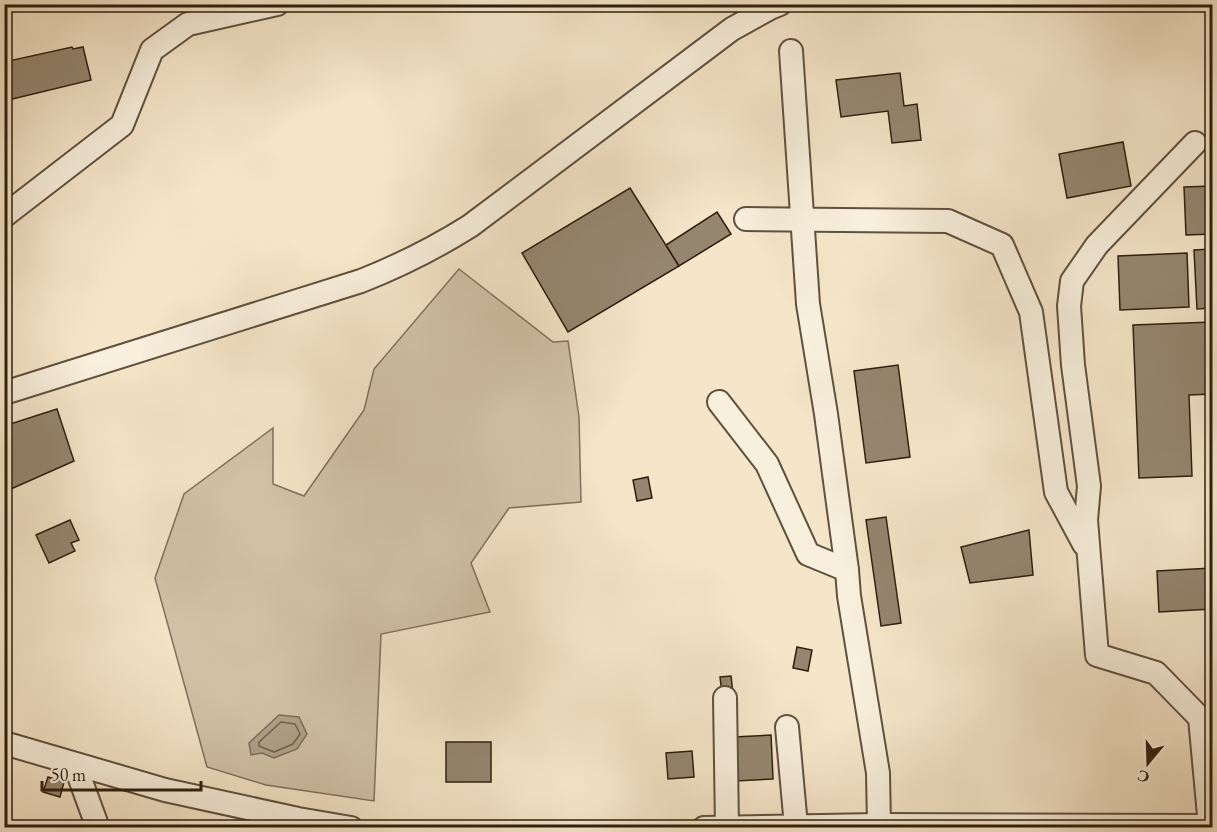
<svg xmlns="http://www.w3.org/2000/svg" width="1217" height="832" font-family="'EB Garamond',serif">
<style>
.green{fill:#d3c4a9;stroke:#80725c;stroke-width:1.5}
.water{fill:#b1a28a;stroke:#7d6e59;stroke-width:1.5}
.lines{fill:none;stroke-linecap:round;stroke-linejoin:round}
.shore{stroke:#70604c;stroke-width:1.5}
.building{fill:#958670;stroke:#2e1f0f;stroke-width:1.5}
.minor-casing{stroke:#60513e;stroke-width:26}
.minor{stroke:#f8efdc;stroke-width:22}
</style>
<rect width="100%" height="100%" fill="#f5e6c9"/>
<filter id="stains"><feTurbulence type="fractalNoise" baseFrequency=".00333" numOctaves="4"/><feColorMatrix values="0 0 0 0 .2 0 0 0 0 .09 0 0 0 0 .02 0 0 0 .5 -.17"/></filter>
<radialGradient id="worn" r=".72"><stop offset=".6" stop-color="#630" stop-opacity="0"/><stop offset="1" stop-color="#630" stop-opacity=".3"/></radialGradient>
<!-- green -->
<polygon class="green" points="459,269 553,342 568,341 579,417 581,502 509,508 471,563 490,612 381,634 374,801 266,785 207,767 155,578 184,494 273,428 273,484 304,496 364,410 374,369"/>
<!-- water -->
<polygon class="water" points="279,715 299,717 307,734 297,749 274,758 262,753 251,755 249,743"/>
<g class="lines">
<!-- shore -->
<polygon class="shore" points="281,722 295,724 300,734 293,744 274,752 259,746 259,742"/>
</g>
<!-- building -->
<g class="building">
<polygon points="72,47 73,49 83,47 91,80 4,101 4,62"/>
<polygon points="900,73 904,106 917,104 921,140 892,143 888,111 841,117 836,80"/>
<polygon points="1123,142 1131,186 1067,198 1059,154"/>
<polygon points="1212,186 1212,234 1186,235 1184,187"/>
<polygon points="630,188 679,266 568,332 522,253"/>
<polygon points="717,212 731,234 679,266 666,245"/>
<polygon points="1212,249 1212,308 1197,309 1194,250"/>
<polygon points="1187,253 1189,307 1120,310 1118,256"/>
<polygon points="1212,322 1212,394 1189,395 1192,476 1139,478 1133,325"/>
<polygon points="898,365 910,457 866,463 854,371"/>
<polygon points="57,409 74,461 4,492 4,426"/>
<polygon points="648,477 652,498 637,501 633,480"/>
<polygon points="886,517 901,623 881,626 866,520"/>
<polygon points="70,520 79,540 71,543 75,551 49,563 36,535"/>
<polygon points="1029,530 1033,575 970,583 961,547"/>
<polygon points="1212,568 1212,609 1159,612 1157,571"/>
<polygon points="797,647 812,650 808,671 793,668"/>
<polygon points="731,676 733,693 722,694 720,677"/>
<polygon points="771,735 773,779 736,781 734,737"/>
<rect x="446" y="742" width="45" height="40"/>
<polygon points="692,751 694,777 668,779 666,753"/>
<polygon points="48,777 64,782 60,797 43,792"/>
</g>
<g class="lines">
<!-- minor casing -->
<g class="minor-casing">
<g id="minor">
<polyline points="791,51 808,304 826,414 847,570"/>
<polyline points="1195,143 1097,245 1072,281 1069,306 1073,365 1089,486 1086,520 1097,655 1156,673 1200,718 1210,826"/>
<polyline points="4,216 122,125 152,50 188,24 277,4"/>
<polyline points="746,219 948,221 1002,245 1031,312 1056,492 1084,544"/>
<path d="M 4,393 L 361,281 C 399,266 435,248 470,226 L 732,29 L 770,8 L 780,4"/>
<polyline points="719,402 767,464 808,554 847,570 849,596 878,773 879,825"/>
<polyline points="725,698 727,827"/>
<polyline points="787,727 796,826"/>
<polyline points="4,743 165,790 298,819 351,828"/>
<polyline points="75,765 98,828"/>
<polyline points="704,828 879,825 1212,826"/>
</g>
</g>
<!-- minor -->
<use href="#minor" class="minor"/>
</g>
<!-- margin -->
<rect width="1217" height="832" fill="none" stroke="#f5e6c9" stroke-width="24"/>
<rect x="6" y="6" width="1205" height="820" fill="none" stroke="#2e1f0f" stroke-width="3"/>
<rect x="12" y="12" width="1193" height="808" fill="none" stroke="#2e1f0f" stroke-width="1.5"/>
<!-- north arrow -->
<g transform="translate(1148 763) rotate(199)" stroke="#f8efdc" stroke-width="4.5" paint-order="stroke">
<path d="M0-4.5L10 22L0 15L-10 22Z" fill="#2e1f0f"/>
<text y="-9" font-size="16" font-weight="bold" text-anchor="middle" fill="#2e1f0f">С</text>
</g>
<!-- scale -->
<path d="M42 781v9h159v-9" fill="none" stroke="#2e1f0f" stroke-width="3"/>
<text x="51" y="781" font-size="18" fill="#2e1f0f" stroke="#f8efdc" stroke-width="4.5" paint-order="stroke">50 m</text>
<rect width="100%" height="100%" filter="url(#stains)"/>
<rect width="100%" height="100%" fill="url(#worn)"/>
</svg>
